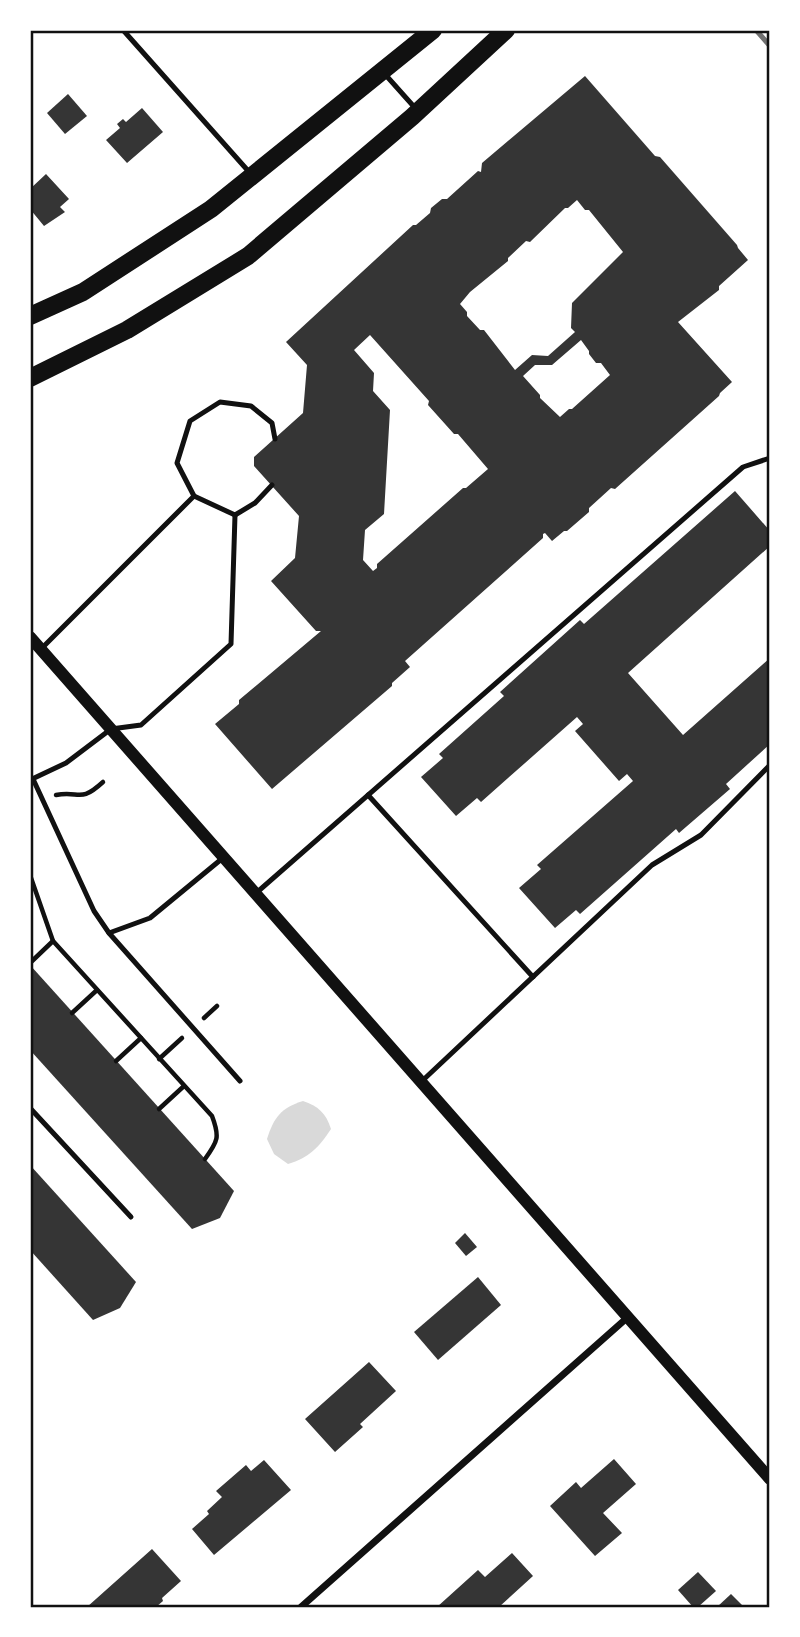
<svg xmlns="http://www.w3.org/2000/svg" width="800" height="1637" font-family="'DM Sans',sans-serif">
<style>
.water{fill:#d9d9d9}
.building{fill:#353535;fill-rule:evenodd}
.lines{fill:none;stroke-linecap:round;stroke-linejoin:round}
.path{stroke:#111;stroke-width:4.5}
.service{stroke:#111;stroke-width:5}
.minor{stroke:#111;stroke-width:7}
.tertiary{stroke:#111;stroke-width:12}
.primary{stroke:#111;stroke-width:18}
.rail{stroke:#707070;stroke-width:5}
.neatline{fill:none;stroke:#111;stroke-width:2.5}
</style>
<rect width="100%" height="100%" fill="#fff"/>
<!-- water -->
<path class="water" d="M 303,1101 C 318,1106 326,1113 331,1129 C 319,1147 309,1158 288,1164 L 274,1154 L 267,1139 C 274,1117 281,1108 303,1101 Z"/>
<!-- building -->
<g class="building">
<path d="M 585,76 L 655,156 L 660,157 L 737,245 L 738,248 L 748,260 L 719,286 L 719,290 L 678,322 L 732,382 L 720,393 L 719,396 L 615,489 L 611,488 L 589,508 L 589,512 L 567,531 L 564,531 L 552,541 L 545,533 L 543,534 L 543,538 L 405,661 L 410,667 L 392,683 L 392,686 L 272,789 L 215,724 L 239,704 L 239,700 L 321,631 L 316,631 L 271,581 L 295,558 L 299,516 L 254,466 L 254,457 L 303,413 L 307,365 L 286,342 L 413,225 L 416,225 L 430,213 L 431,208 L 442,199 L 447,199 L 478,171 L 481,172 L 482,163 ZM 577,200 L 585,210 L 589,210 L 623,252 L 572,303 L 571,328 L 575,332 L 548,356 L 532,355 L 515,370 L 484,330 L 480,330 L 467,316 L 467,312 L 460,304 L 470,292 L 508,261 L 508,258 L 526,241 L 530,242 L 565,208 L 568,208 ZM 370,335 L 429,401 L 428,405 L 454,434 L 458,434 L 488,469 L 466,488 L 463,488 L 377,564 L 377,568 L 373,571 L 363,560 L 365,530 L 384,514 L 390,410 L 373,391 L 374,373 L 354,350 ZM 581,340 L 589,351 L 589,354 L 596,363 L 601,363 L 610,375 L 572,409 L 569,409 L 560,417 L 540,398 L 540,395 L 523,376 L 535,365 L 552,365 Z"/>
<polygon points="68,94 87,116 65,134 47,113"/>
<polygon points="142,108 163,132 127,163 106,140 120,128 117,124 123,119 126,122"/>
<polygon points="46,174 69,199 60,207 65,212 44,226 30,209 30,189"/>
<polygon points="735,491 770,531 770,546 628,673 683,735 770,658 770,744 726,784 730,789 679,833 676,829 580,914 576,910 555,928 519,888 541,869 537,865 633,781 627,774 619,781 575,731 583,724 577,717 481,802 477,798 456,816 421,777 443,758 439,754 504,696 500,692 580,620 584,624"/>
<polygon points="30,965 234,1191 220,1218 192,1229 30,1050"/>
<polygon points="30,1165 136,1282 120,1308 93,1320 30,1250"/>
<polygon points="465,1233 477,1247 466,1256 455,1243"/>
<polygon points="478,1277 501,1305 438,1360 414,1332"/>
<polygon points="369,1362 396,1391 360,1424 363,1427 335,1452 305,1419"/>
<polygon points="614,1459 636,1484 603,1513 622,1533 595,1556 550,1506 576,1482 581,1488"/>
<polygon points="264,1460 291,1490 214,1555 192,1529 209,1514 207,1511 222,1497 216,1491 246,1465 251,1471"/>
<polygon points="152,1549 181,1581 162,1598 163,1601 156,1607 87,1607"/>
<polygon points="512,1553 533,1576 499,1607 437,1607 478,1570 485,1577"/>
<polygon points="698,1572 716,1591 698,1607 693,1607 678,1590"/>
<polygon points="731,1594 744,1607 717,1607"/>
</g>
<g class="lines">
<!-- path -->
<g class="path">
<path d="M 56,795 C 80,790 79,804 103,782"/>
<path d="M 30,875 L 53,941 L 212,1116 C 220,1137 218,1141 205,1159"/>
<polyline points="30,963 53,941"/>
<polyline points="72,1013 97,990"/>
<polyline points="204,1018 217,1006"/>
<polyline points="159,1059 182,1038"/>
<polyline points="116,1061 141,1038"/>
<polyline points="159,1109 184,1086"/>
</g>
<!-- service -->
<g class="service">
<polyline points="123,30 250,173"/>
<polyline points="383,72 416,109"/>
<polyline points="235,515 194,496 177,463 190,421 220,402 251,406 272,423 275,439"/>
<polyline points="235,515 255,503 272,485"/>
<polyline points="41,649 194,496"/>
<polyline points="33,779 94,911 109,933 240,1081"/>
<polyline points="30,780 66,763 111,729 141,725 231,644 235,515"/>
<polyline points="368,795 533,977"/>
<polyline points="255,894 743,467 770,458"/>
<polyline points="109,933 150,918 224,857"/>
<polyline points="421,1082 652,865 701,835 770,765"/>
<polyline points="30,1108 131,1217"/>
</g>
<!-- minor -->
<polyline class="minor" points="301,1607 628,1317"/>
<!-- tertiary -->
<polyline class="tertiary" points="30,637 770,1479"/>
<!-- primary -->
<g class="primary">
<polyline points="30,316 83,292 211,209 433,30"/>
<polyline points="30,378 127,330 248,256 412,117 506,30"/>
</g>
<!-- rail -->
<polyline class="rail" points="756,30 770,46"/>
</g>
<!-- border -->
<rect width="800" height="1637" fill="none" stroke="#ffffff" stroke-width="63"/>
<rect x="32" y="32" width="736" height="1574" class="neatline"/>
</svg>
